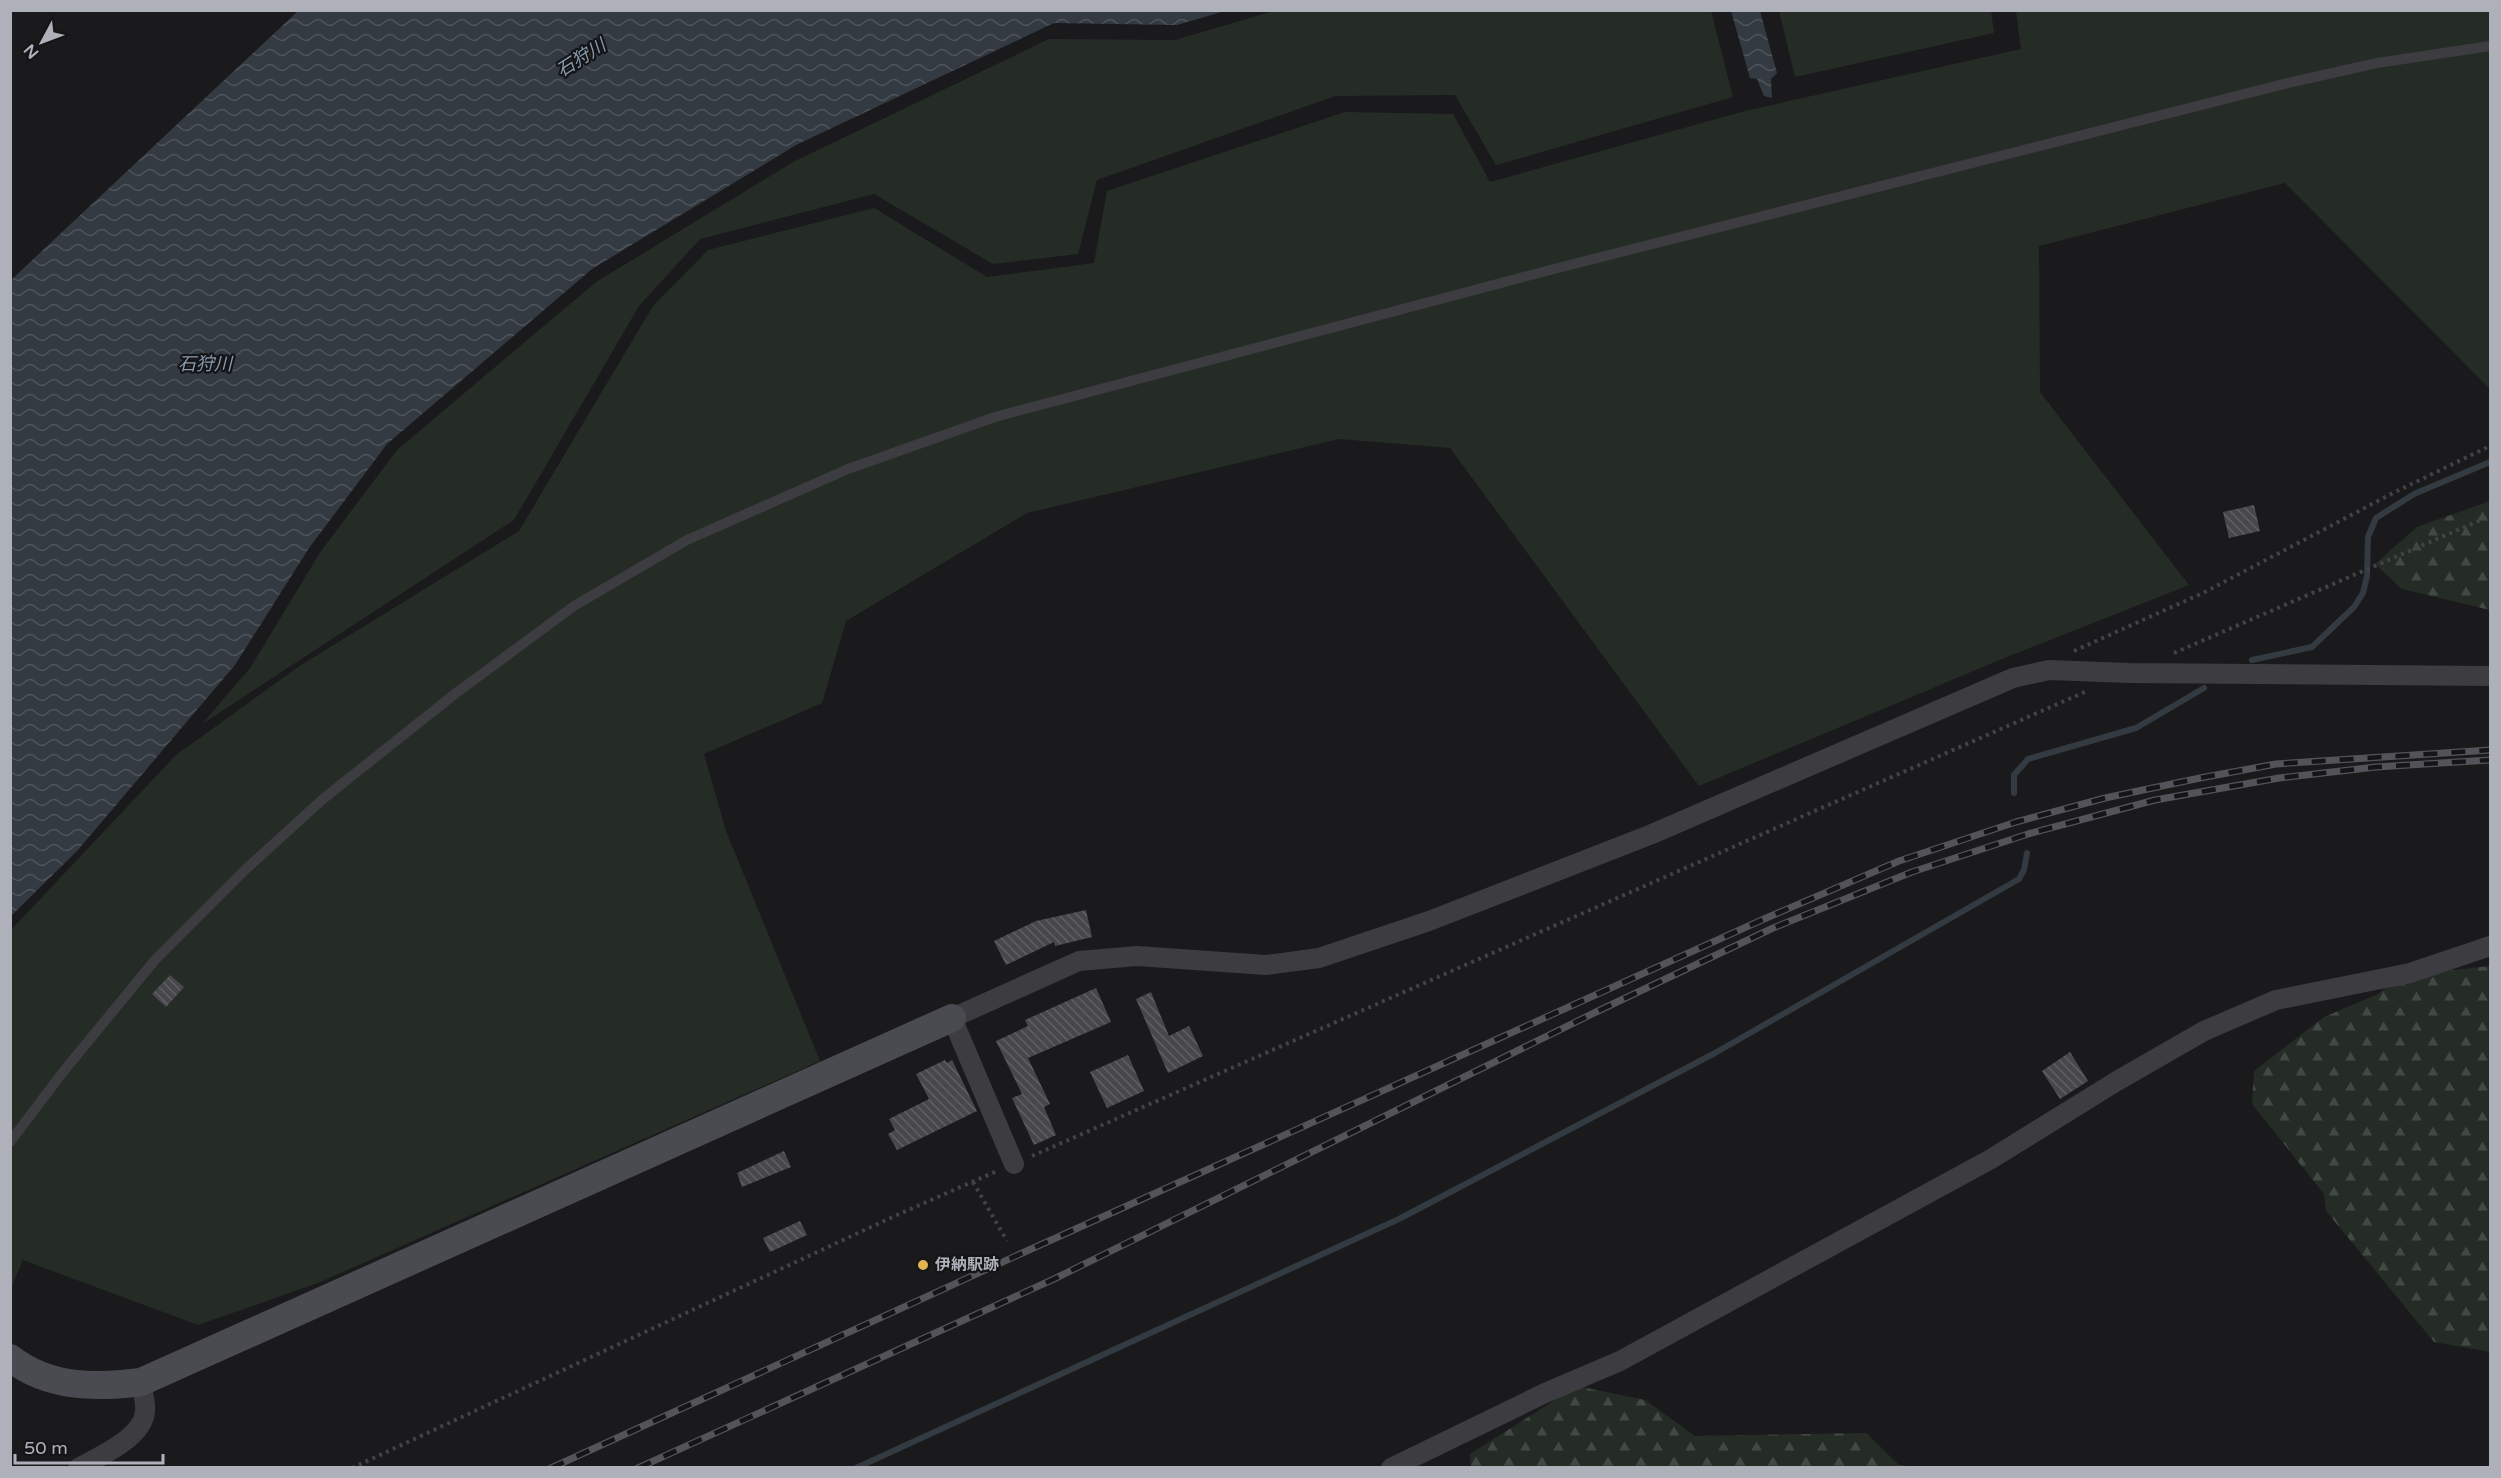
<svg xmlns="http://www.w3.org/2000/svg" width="2501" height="1478" font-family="'Varela Round','Noto Sans JP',sans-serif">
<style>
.grass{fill:#252c26}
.forest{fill:url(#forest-firs)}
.water{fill:url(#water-waves)}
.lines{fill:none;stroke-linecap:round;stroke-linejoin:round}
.stream{stroke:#333a41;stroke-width:6}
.building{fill:url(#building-back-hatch)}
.path{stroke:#424348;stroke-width:4;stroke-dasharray:3 4.5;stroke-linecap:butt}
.lane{stroke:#3c3c41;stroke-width:10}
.street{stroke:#3c3c41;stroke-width:20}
.secondary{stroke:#4a4b51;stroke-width:28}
.rail-casing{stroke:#53545a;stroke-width:7}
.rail{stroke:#151517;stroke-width:4.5;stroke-dasharray:14;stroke-linecap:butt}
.poi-dot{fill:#e1b64e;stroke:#151517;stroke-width:2}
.labels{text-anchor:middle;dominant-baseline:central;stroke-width:4.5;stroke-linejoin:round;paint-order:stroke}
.poi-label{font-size:16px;font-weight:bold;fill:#aeb1ba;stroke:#151517;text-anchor:start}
.water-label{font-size:18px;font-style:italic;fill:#899db1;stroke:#151517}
</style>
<defs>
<pattern id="forest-firs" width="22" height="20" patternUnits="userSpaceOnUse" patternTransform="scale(1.5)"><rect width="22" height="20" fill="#252c26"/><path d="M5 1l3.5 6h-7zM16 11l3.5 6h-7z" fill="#424843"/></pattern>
<pattern id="water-waves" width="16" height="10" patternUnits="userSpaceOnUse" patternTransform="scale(1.5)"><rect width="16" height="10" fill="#333a41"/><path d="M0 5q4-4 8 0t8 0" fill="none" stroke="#4e545a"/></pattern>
<pattern id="building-back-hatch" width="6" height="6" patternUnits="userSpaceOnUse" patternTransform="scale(1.5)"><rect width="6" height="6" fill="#48474c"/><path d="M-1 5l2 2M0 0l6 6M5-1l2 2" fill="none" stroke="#605f64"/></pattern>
</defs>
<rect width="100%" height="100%" fill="#1a1a1c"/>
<!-- grass -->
<g class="grass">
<polygon points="1274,11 1711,11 1733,97 1496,165 1455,95 1335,96 1097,180 1078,254 993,264 874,194 700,239 639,306 514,520 202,724 250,668 321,551 397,450 596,282 795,161 1049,39 1175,40"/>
<polygon points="1779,11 1991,11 1994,33 1795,77"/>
<polygon points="2016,11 2490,11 2490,386 2488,387 2285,183 2039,246 2040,392 2189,585 2002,659 1699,786 1450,448 1339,439 1027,513 846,621 822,703 704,754 726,831 820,1061 318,1283 198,1325 23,1260 11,1288 11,930 176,755 301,665 519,531 653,306 708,250 874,208 987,277 1094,263 1107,191 1345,112 1453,114 1490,182 1745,111 2021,49"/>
</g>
<!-- forest -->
<g class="forest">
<polygon points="2490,501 2490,610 2402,589 2375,564 2417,527"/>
<polygon points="2490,966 2490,1352 2434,1342 2326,1211 2324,1194 2252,1104 2254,1071 2324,1017 2378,994 2399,976"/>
<polygon points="1577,1386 1645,1400 1695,1436 1866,1433 1899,1465 1914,1467 1471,1468 1470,1454"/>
</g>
<!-- water -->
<g class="water">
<polygon points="298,11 1225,11 1177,25 1054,23 796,145 592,269 387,444 309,548 235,665 77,851 11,916 11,280"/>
<polygon points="1731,11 1760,11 1777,73 1771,79 1772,98 1764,96 1757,79 1750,78"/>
</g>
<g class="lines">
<!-- stream -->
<g class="stream">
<polyline points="2252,660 2312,647 2354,607 2363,593 2367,576 2368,537 2376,518 2414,494 2490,462"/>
<polyline points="2014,793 2014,775 2028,759 2136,728 2204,688"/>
<polyline points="856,1468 1399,1219 1715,1053 2019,879 2024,870 2027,853"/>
</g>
</g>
<!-- building -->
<g class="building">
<polygon points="2254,505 2260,531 2229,538 2223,512"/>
<polygon points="1086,910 1092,937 1055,946 1054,942 1006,965 994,941 1036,921"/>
<polygon points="170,975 184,987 166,1007 152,994"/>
<polygon points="1096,988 1111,1022 1028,1058 1050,1104 1044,1107 1056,1135 1034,1145 1012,1098 1022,1094 996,1041 1028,1026 1025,1020"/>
<polygon points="1151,992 1169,1036 1189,1026 1203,1056 1168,1073 1136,999"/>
<polygon points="2070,1052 2088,1081 2060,1099 2042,1071"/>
<polygon points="1128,1055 1144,1091 1107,1108 1090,1072"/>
<polygon points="945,1060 947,1063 952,1060 977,1111 897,1150 888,1134 895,1130 889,1119 929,1099 916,1074"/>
<polygon points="784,1151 791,1167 742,1187 737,1173"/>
<polygon points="800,1221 807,1235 770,1252 763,1238"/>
</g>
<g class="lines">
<!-- path -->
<g class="path">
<polyline points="2074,651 2205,592 2393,493 2490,446"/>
<polyline points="2174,653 2490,516"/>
<polyline points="1032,1156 2087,691"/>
<polyline points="973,1182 1007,1241"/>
<polyline points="352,1468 897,1215 997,1171"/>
</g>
<!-- lane -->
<polyline class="lane" points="10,1142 63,1072 155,960 247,868 323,799 456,693 574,606 687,540 848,469 995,417 1554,269 2292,82 2377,63 2490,46"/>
<!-- street -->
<g class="street">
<polyline points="1014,1164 952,1018 1079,961 1137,956 1266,965 1319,958 1429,921 1652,834 2013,678 2049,670 2129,673 2490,676"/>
<path d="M 78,1468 C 99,1457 144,1437 145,1411 C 146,1401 142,1391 141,1382"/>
<polyline points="1391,1468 1545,1393 1620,1361 1991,1159 2117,1081 2204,1031 2276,1000 2410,973 2490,946"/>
</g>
<!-- secondary -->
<path class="secondary" d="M 10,1358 C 49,1388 95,1388 141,1382 L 952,1018"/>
<!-- rail casing -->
<g class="rail-casing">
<g id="rail">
<polyline points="551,1468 1029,1250 1764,919 1899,861 2016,822 2105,798 2200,778 2276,764 2490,750"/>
<polyline points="638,1468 1054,1279 1596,1012 1773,928 1912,872 2028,834 2155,800 2279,778 2376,767 2490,760"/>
</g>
</g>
<!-- rail -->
<use href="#rail" class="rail"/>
</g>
<!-- markers -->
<circle class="poi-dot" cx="923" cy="1265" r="6"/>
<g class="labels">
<!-- poi labels -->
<g class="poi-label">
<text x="935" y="1265">伊納駅跡</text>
</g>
<!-- water labels -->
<g class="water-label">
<text transform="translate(581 58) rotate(-32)">石狩川</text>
<text x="205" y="364">石狩川</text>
</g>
</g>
<!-- border -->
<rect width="2501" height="1478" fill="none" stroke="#aeb1ba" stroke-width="24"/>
<!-- north arrow -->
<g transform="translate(42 42) rotate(229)" stroke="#151517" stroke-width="4.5" paint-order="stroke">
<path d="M0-4.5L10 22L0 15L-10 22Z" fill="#aeb1ba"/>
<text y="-9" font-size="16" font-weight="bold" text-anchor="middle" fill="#aeb1ba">N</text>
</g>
<!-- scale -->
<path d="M15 1454v9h148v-9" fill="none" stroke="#aeb1ba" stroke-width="3"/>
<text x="24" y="1454" font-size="18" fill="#aeb1ba" stroke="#151517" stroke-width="4.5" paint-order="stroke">50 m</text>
</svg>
